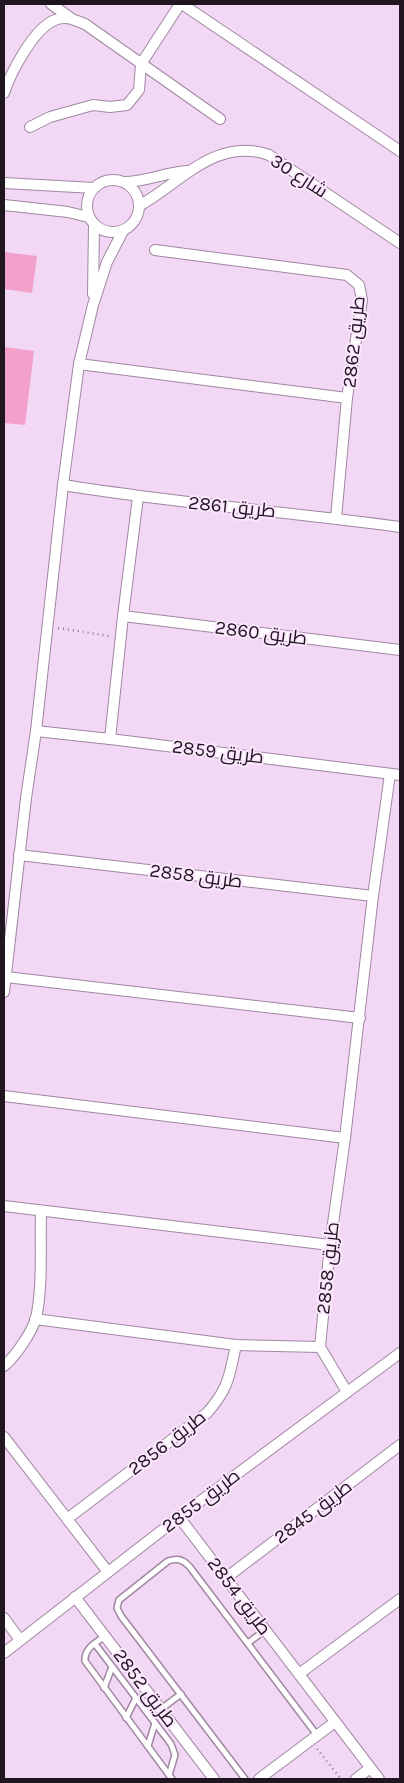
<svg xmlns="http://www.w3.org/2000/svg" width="404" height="1783" font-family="Karla,Cairo,sans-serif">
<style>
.building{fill:#f3a1ca}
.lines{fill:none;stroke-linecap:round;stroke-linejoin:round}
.lane-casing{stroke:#a087a2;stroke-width:8}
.street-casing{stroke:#a087a2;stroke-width:12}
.path{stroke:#917f93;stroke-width:2.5;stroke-dasharray:1 4;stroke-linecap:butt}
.lane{stroke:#fff;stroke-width:5}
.street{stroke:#fff;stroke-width:10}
.labels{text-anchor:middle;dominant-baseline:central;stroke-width:4;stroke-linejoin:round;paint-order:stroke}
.street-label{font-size:19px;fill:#1f1620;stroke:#fde7ff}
</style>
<rect width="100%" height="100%" fill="#f3d8f5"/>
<!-- building -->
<g class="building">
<polygon points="4,252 37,256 32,293 4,289"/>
<polygon points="4,347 34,351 25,425 4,423"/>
</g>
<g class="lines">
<!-- lane casing -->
<g class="lane-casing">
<g id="lane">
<path d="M 105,1636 C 96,1643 84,1648 85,1661 L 172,1779"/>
<polyline points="248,1643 265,1630"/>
<polyline points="95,1644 171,1744 175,1755 169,1775"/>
<polyline points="104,1688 112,1667"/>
<polyline points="161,1709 181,1694"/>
<polyline points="126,1718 136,1698"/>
<polyline points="148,1746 155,1723"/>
<path d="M 245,1779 L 121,1616 L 117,1608 L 119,1600 L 168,1561 C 177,1558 182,1559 189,1566 L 317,1735"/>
</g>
</g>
<!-- street casing -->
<g class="street-casing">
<g id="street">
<polyline points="51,4 71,18"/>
<polyline points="182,4 400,151"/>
<path d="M 4,93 C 11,72 34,28 55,20 C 65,15 75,20 85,24 L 220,119"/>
<polyline points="30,127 50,117 93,105 110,107 127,105 139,90 141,64 180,4"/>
<circle cx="113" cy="206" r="26"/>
<path d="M 124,182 C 146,182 166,172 188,171"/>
<polyline points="4,183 94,188"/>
<polyline points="4,205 68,212 88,217"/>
<path d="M 139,206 C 180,183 217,136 269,155 L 400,243"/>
<polyline points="155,250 347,275 359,285 362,300 347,398 336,518"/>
<polyline points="93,294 94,225"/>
<polyline points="79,364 347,398"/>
<path d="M 63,485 C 175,503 288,512 400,527"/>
<polyline points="123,616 400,650"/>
<polyline points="36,731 110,739 400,775"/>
<polyline points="110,739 123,616 138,497"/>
<polyline points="19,855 373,896"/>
<polyline points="6,977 360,1018"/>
<polyline points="4,992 26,798 36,731 63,485 79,364 93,305 107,262 123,231"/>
<polyline points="4,1096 345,1138"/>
<polyline points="4,1206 330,1245"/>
<polyline points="35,1319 236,1345 320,1347"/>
<path d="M 4,1366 C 15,1357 32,1332 36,1318 C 43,1287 40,1244 41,1211"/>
<polyline points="347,1392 320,1347 330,1245 345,1138 373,896 390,774"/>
<polyline points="4,1437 108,1572"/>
<polyline points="179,1517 379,1779"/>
<path d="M 67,1519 L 207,1413 C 229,1388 229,1377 236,1345"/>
<polyline points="226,1578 400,1445"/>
<polyline points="75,1597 214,1779"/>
<polyline points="4,1618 20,1640"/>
<polyline points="4,1653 179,1517 400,1353"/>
<polyline points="299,1674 400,1599"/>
<polyline points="259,1779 335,1722"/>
<polyline points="356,1779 370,1768"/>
</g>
</g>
<!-- path -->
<g class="path">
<polyline points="58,628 109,636"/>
<polyline points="317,1749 341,1779"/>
</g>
<!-- lane -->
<use href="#lane" class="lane"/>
<!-- street -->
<use href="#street" class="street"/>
</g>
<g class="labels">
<!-- street labels -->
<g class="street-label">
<text transform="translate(299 176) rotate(33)">شارع 30</text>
<text transform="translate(354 342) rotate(-84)">طريق 2862</text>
<text transform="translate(232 507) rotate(6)">طريق 2861</text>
<text transform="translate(261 633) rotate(7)">طريق 2860</text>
<text transform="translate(218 752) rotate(7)">طريق 2859</text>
<text transform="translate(196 876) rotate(7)">طريق 2858</text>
<text transform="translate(328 1268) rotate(-84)">طريق 2858</text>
<text transform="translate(167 1443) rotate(-38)">طريق 2856</text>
<text transform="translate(201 1501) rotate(-37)">طريق 2855</text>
<text transform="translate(313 1512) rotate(-37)">طريق 2845</text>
<text transform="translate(239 1596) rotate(53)">طريق 2854</text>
<text transform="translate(145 1688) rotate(53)">طريق 2852</text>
</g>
</g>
<!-- border -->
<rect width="404" height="1783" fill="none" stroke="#1f1620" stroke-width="10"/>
</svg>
